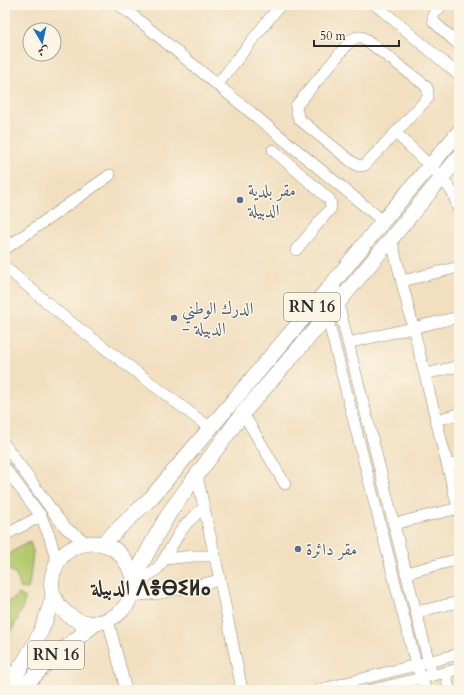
<svg xmlns="http://www.w3.org/2000/svg" width="464" height="695" font-family="Cardo,Amiri,'Noto Sans Tifinagh',serif">
<style>
.green{fill:#b4c96d;stroke:#707a4c}
.lines{fill:none;stroke-linecap:round;stroke-linejoin:round}
.minor-casing{stroke:#8e8576;stroke-width:12}
.major-casing{stroke:#8e8576;stroke-width:16}
.minor{stroke:#fff;stroke-width:11}
.major{stroke:#fff;stroke-width:15}
.service-dot{fill:#5c6f8a;stroke:#fcf5e5;stroke-width:1.5}
.labels{text-anchor:middle;dominant-baseline:central;stroke-width:3;stroke-linejoin:round;paint-order:stroke}
.shield{fill:#fcf5e5;stroke:#6a6863;stroke-width:1}
.shield-label{font-size:16px;font-weight:bold;fill:#2b2b2b}
.service-label{font-size:17px;fill:#4e5e75;stroke:#fcf5e5;text-anchor:start}
.district-label{font-size:21px;font-weight:bold;fill:#2b2b2b;stroke:#fcf5e5}
</style>
<rect width="100%" height="100%" fill="#fcf5e5"/>
<filter id="ink" filterUnits="userSpaceOnUse"><feTurbulence type="fractalNoise" baseFrequency=".025" numOctaves="2"/><feDisplacementMap in="SourceGraphic" scale="8" xChannelSelector="R" yChannelSelector="G"/><feConvolveMatrix kernelMatrix="1 2 1 2 8 2 1 2 1" color-interpolation-filters="sRGB"/></filter>
<filter id="wash" filterUnits="userSpaceOnUse"><feTurbulence type="fractalNoise" baseFrequency=".012" numOctaves="4" result="noise"/><feDisplacementMap in="SourceGraphic" scale="16" xChannelSelector="R" yChannelSelector="G"/><feGaussianBlur stdDeviation="0.9" result="paint"/><feColorMatrix in="noise" values="0 0 0 0 0 0 0 0 0 0 0 0 0 0 0 0 0 1.4 0 .05"/><feComposite in="paint" operator="in"/></filter>
<g filter="url(#wash)">
<rect width="100%" height="100%" fill="#f1dfc0"/>
<!-- green -->
<g class="green">
<path d="M 30,542 L 33,551 L 32,561 L 29,586 L 28,589 L 20,588 C 19,578 15,571 5,569 L 5,557 L 18,548 Z"/>
<path d="M 19,594 L 25,598 C 22,613 14,626 6,640 L 5,638 L 5,602 L 12,600 Z"/>
</g>
</g>
<g filter="url(#ink)">
<g class="lines">
<!-- minor casing -->
<g class="minor-casing">
<g id="minor">
<polyline points="119,5 130,13 383,221"/>
<polyline points="376,5 459,75"/>
<polyline points="442,5 433,15 433,21 459,45"/>
<polygon points="357,37 362,37 426,86 428,91 428,98 365,165 359,166 352,162 299,119 297,113 296,106 351,40"/>
<polyline points="217,85 280,5"/>
<polyline points="396,133 442,178 453,193 459,211"/>
<polyline points="273,150 330,200 331,208 296,250"/>
<polyline points="391,238 459,512"/>
<polyline points="5,249 110,175"/>
<polyline points="5,267 64,317 210,428"/>
<polyline points="402,281 459,267"/>
<polyline points="333,283 432,675"/>
<polyline points="322,296 416,665 423,681 425,690"/>
<polyline points="348,343 459,317"/>
<polyline points="425,374 459,366"/>
<polyline points="243,413 285,484"/>
<polyline points="436,420 459,414"/>
<polyline points="5,445 59,520 67,529 87,543"/>
<polyline points="448,465 459,463"/>
<polyline points="5,468 41,516 50,538 57,562"/>
<polyline points="197,476 220,580 242,690"/>
<polyline points="394,524 459,508"/>
<polyline points="5,535 41,516"/>
<polyline points="165,559 193,556 215,556"/>
<polyline points="406,573 459,559"/>
<polyline points="132,588 157,569 161,564 180,532 187,523 204,507"/>
<polyline points="131,596 161,593 220,580"/>
<polyline points="416,612 459,602"/>
<polyline points="108,620 126,690"/>
<polyline points="5,666 13,679"/>
<polyline points="446,672 449,690"/>
<polyline points="319,690 459,654"/>
<polyline points="372,690 459,669"/>
</g>
</g>
<!-- major casing -->
<g class="major-casing">
<g id="major">
<polyline points="102,544 151,498 333,283 383,221 459,132"/>
<polyline points="133,580 156,536 171,510 243,413 327,316 459,157"/>
<path d="M 5,689 C 22,667 37,644 46,618 C 48,612 53,600 53,595 C 53,593 52,591 52,589 C 50,577 55,564 63,555 C 74,545 88,541 103,544 C 113,547 121,553 126,562 C 153,603 95,647 61,608 C 57,605 56,599 53,595"/>
<polyline points="20,690 49,661 96,623"/>
</g>
</g>
<!-- minor -->
<use href="#minor" class="minor"/>
<!-- major -->
<use href="#major" class="major"/>
</g>
</g>
<!-- markers -->
<g class="service-dot">
<circle cx="240" cy="200" r="4"/>
<circle cx="174" cy="318" r="4"/>
<circle cx="298" cy="549" r="4"/>
</g>
<g class="labels">
<!-- shield labels -->
<g class="shield">
<rect x="284" y="293" width="56" height="28" rx="3"/>
<rect x="28" y="641" width="56" height="28" rx="3"/>
</g>
<g class="shield-label">
<text x="312" y="307">RN 16</text>
<text x="56" y="655">RN 16</text>
</g>
<!-- service labels -->
<g class="service-label">
<text x="248" y="190">مقر بلدية<tspan x="248" dy="20">الدبيلة</tspan></text>
<text x="182" y="308">الدرك الوطني<tspan x="182" dy="20">- الدبيلة</tspan></text>
<text x="306" y="549">مقر دائرة</text>
</g>
<!-- district labels -->
<g class="district-label">
<text x="151" y="588">الدبيلة ⴷⴻⴱⵉⵍⴰ</text>
</g>
</g>
<!-- margin -->
<rect width="464" height="695" fill="none" stroke="#fcf5e5" stroke-width="20"/>
<!-- north arrow -->
<g transform="translate(42 42) rotate(171)"><circle r="19" fill="#fcf5e5" stroke="#a8a49b"/>
<path d="M0-3L7 15L0 10L-7 15Z" fill="#1f6fb2"/>
<text y="-6" font-size="11" font-weight="bold" text-anchor="middle" fill="#2b2b2b">ش</text>
</g>
<!-- scale -->
<path d="M314 40v6h85v-6" fill="none" stroke="#2b2b2b" stroke-width="2"/>
<text x="320" y="40" font-size="12" fill="#2b2b2b" stroke="#fcf5e5" stroke-width="3" paint-order="stroke">50 m</text>
</svg>
